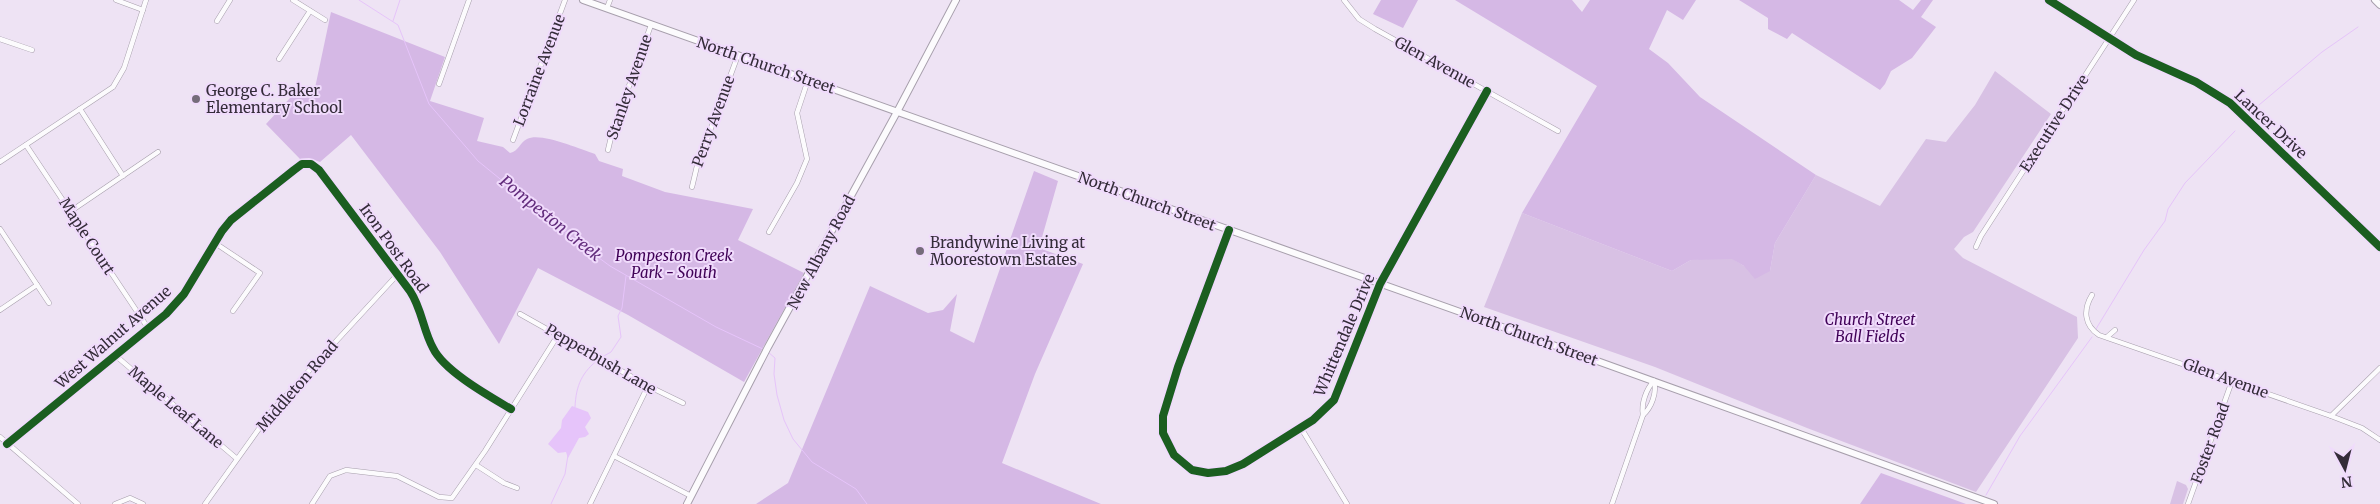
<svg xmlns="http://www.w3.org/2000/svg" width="2380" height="504" font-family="Merriweather,serif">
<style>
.green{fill:#d8c1e4}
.forest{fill:#d5b8e5}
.water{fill:#e6c4fa}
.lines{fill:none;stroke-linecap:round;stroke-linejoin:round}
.stream{stroke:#e6c4fa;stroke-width:1}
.minor-casing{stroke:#a79fac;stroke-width:5.5}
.secondary-casing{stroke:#a79fac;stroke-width:8}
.minor{stroke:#fcfbfd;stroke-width:4.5}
.secondary{stroke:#fcfbfd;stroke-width:6}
.cycleway-casing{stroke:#f0dbfc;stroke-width:11}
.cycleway{stroke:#1b5e20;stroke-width:8}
.poi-dot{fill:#756c7a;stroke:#f0dbfc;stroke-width:2}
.labels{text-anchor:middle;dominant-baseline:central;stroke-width:4;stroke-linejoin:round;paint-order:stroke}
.street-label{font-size:15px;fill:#342c39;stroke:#f0dbfc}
.poi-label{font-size:15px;fill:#342c39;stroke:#f0dbfc;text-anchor:start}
.park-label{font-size:15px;font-style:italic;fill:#400257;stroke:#f0dbfc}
.water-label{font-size:16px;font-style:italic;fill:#622c7c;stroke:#f0dbfc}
</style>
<rect width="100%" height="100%" fill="#eee3f4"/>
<!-- green -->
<g class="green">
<polygon points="1995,71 2051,114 1973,232 1964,237 1954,249 1963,258 2077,317 2078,338 1976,492 1807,428 1655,367 1484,307 1522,213 1672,271 1691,260 1708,258 1733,259 1744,266 1770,271 1775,243 1816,175 1880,206 1926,139 1946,142 1975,105"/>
<polygon points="2177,481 2186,485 2188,489 2183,504 2170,504"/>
</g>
<!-- forest -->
<g class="forest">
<polygon points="1381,0 1418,0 1403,28 1373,14"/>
<polygon points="1455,0 1572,0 1582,12 1590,0 1696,0 1683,20 1667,10 1649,49 1668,63 1700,97 1816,175 1775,243 1770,271 1755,279 1744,266 1732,259 1691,260 1672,271 1522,213 1597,86"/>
<polygon points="1739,0 1899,0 1913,10 1921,0 1933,0 1921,17 1936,27 1912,58 1891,71 1885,84 1880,90 1792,33 1787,39 1768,29 1768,18"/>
<path d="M 331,12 L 445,57 L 430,101 L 484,118 L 477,141 L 503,147 L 510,153 C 519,151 520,142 527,139 C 541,132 579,149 595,154 L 599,161 L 623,169 L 622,176 L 665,192 L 753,209 L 738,240 L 804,273 L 744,382 L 628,315 L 538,268 L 499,344 L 440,252 L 351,135 L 320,162 L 309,158 L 300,159 L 266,124 L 302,85 L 315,88 Z"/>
<polygon points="1034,171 1058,181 1039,248 1083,264 1035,374 1002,463 1101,504 756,504 788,483 870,286 928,313 943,310 957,294 950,331 974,343"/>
<polygon points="1881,473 1966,504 1860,504"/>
</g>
<!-- water -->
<polygon class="water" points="572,406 588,412 591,418 585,427 589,434 585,437 579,438 568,458 566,452 558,453 548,444 561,428 562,420"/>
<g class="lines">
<!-- stream -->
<g class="stream">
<polyline points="359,0 398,25 429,104 478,161 580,244 610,266 716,327 765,350"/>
<polyline points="393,21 400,0"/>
<polyline points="2259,105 2322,52 2358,27"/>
<polyline points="2096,329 2144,250 2165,221 2168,209 2185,183 2235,131"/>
<polyline points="768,352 775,358 774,374 777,395 784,420 793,439 812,462 856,489 867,504"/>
<polyline points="602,357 611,352 621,337 618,316 622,308 626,276"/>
<path d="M 575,407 C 576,385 582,372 599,359"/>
<polyline points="1986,495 2020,436 2092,337"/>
<polyline points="551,504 565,474 568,455"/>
</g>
<!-- minor casing -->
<g class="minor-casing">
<g id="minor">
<polyline points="116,0 143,10"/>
<polyline points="293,0 325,20"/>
<polyline points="1344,0 1359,19 1375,29 1558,131"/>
<polyline points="2049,0 2136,55 2196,82 2230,103 2380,247"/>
<polyline points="607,8 610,0"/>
<polyline points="217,21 230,0"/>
<polyline points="0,39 32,50"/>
<polyline points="279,59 310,11"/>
<polyline points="439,84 469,0"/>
<polyline points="80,109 123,176"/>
<polyline points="513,140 565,0"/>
<polyline points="26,145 148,328"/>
<polyline points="608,150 612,133 651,25"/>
<polyline points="0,162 113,87 124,68 146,0"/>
<polyline points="692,187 697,166 738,55"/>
<polyline points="71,211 158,152"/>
<polyline points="0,229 49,303"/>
<polyline points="1229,230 1178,367 1163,416 1163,433 1174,455 1192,470 1208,473 1226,471 1243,464 1313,420 1334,400 1380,284 1487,91"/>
<polyline points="769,232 797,183 807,159 797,113 808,80"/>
<polyline points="215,243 260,273 233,311"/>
<polyline points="1976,247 1981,236 2134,0"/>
<path d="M 2092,295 C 2083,310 2084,325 2099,335 L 2331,416 L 2380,368"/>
<polyline points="0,310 37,285"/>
<polyline points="520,314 648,386 683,403"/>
<polyline points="2107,337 2115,330"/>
<polyline points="116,356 236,458"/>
<path d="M 1643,415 C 1641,404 1646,389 1654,381"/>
<polyline points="2331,416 2362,428 2380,440"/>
<polyline points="1301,428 1347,504"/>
<polyline points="0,437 78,504"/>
<path d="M 7,444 L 166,314 L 184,294 L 222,231 L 231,220 L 294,170 L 302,164 L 311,164 L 319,170 L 410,291 C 422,309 423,330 433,348 C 444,371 489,396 511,409"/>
<polyline points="614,456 691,496"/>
<polyline points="476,465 504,483 517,488"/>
<polyline points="115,504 130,498 143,504"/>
<polyline points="205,504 271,412 398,274"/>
<polyline points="312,504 330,476 346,470 397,476 439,497 452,498 485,451 558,335"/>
<polyline points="590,504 648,386"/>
<path d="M 1612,504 L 1643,415 C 1652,407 1657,392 1654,381"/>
<polyline points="2188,504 2232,381"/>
</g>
</g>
<!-- secondary casing -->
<g class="secondary-casing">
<g id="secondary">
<polyline points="583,0 1539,340 1994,504"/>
<polyline points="2375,0 2380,5"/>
<polyline points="687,504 768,347 897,112 956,0"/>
</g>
</g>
<!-- minor -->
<use href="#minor" class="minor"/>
<!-- secondary -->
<use href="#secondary" class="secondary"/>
<!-- cycleway casing -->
<g class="cycleway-casing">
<g id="cycleway">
<polyline points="2049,0 2136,55 2196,82 2230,103 2380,247"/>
<polyline points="1229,230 1178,367 1163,416 1163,433 1174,455 1192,470 1208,473 1226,471 1243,464 1313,420 1334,400 1380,284 1487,91"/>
<path d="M 7,444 L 166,314 L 184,294 L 222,231 L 231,220 L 294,170 L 302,164 L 311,164 L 319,170 L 410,291 C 422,309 423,330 433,348 C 444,371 489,396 511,409"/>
</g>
</g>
<!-- cycleway -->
<use href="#cycleway" class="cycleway"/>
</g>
<!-- markers -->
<g class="poi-dot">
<circle cx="196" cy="99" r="5"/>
<circle cx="920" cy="251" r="5"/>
</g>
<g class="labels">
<!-- street labels -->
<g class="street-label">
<text transform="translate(1435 62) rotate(29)">Glen Avenue</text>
<text transform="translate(766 65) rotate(19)">North Church Street</text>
<text transform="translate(539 70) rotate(-69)">Lorraine Avenue</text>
<text transform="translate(629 87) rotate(-71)">Stanley Avenue</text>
<text transform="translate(713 121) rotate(-70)">Perry Avenue</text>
<text transform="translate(2054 123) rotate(-57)">Executive Drive</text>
<text transform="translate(2271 124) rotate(43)">Lancer Drive</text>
<text transform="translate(1147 201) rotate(20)">North Church Street</text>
<text transform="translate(87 236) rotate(57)">Maple Court</text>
<text transform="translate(394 248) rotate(54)">Iron Post Road</text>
<text transform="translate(821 252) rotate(-62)">New Albany Road</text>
<text transform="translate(1344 335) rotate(-67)">Whittendale Drive</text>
<text transform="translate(1529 336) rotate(20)">North Church Street</text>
<text transform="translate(113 337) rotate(-41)">West Walnut Avenue</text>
<text transform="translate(601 359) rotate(30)">Pepperbush Lane</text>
<text transform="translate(2226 378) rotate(20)">Glen Avenue</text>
<text transform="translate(297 386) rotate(-49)">Middleton Road</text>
<text transform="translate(176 407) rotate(40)">Maple Leaf Lane</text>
<text transform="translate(2210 443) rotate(-70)">Foster Road</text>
</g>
<!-- poi labels -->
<g class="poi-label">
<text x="206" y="90">George C. Baker<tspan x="206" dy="17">Elementary School</tspan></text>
<text x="930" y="242">Brandywine Living at<tspan x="930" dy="17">Moorestown Estates</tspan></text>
</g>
<!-- park labels -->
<g class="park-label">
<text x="674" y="255">Pompeston Creek<tspan x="674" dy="17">Park - South</tspan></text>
<text x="1870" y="319">Church Street<tspan x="1870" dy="17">Ball Fields</tspan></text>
</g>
<!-- water labels -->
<g class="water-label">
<text transform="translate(551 218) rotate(39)">Pompeston Creek</text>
</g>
</g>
<!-- north arrow -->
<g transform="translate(2345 469) rotate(173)" stroke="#f0dbfc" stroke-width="4" paint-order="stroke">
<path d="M0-4L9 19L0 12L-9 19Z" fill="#342c39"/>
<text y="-8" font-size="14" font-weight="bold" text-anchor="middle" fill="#342c39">N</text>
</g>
</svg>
